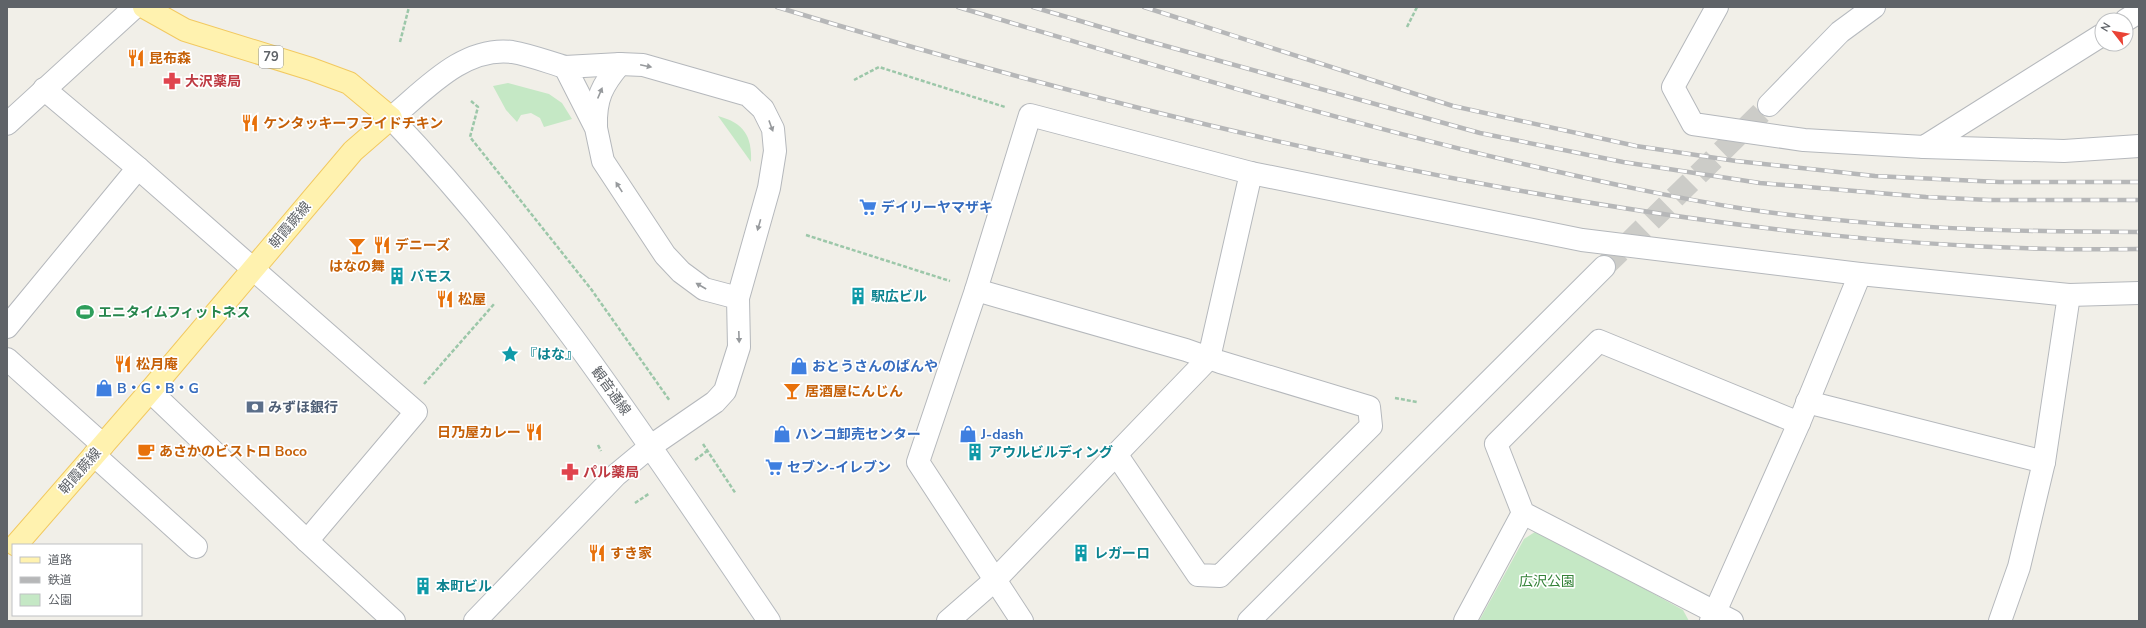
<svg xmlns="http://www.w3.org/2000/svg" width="2146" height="628" font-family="'Nunito Sans','Noto Sans JP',sans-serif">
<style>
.green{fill:#c5e8c5}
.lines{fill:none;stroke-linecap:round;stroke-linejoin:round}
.secondary-tunnel{stroke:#ccccc8;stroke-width:22;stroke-dasharray:22 11;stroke-linecap:butt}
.street-casing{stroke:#b5b8bc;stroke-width:24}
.secondary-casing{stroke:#b6babf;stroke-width:24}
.primary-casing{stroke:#f2c960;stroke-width:24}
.path{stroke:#9cc7a9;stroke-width:2.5;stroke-dasharray:4 2;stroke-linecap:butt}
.street{stroke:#fff;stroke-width:22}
.secondary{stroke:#fff;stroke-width:22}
.primary{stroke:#fff2af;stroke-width:22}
.rail-casing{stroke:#b6b7b8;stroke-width:4.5}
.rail{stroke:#fff;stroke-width:3;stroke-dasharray:9;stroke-linecap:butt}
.oneway{fill:#979a9d}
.labels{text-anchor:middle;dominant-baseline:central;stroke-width:3.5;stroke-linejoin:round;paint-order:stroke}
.shield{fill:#fff;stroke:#8f9295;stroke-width:1}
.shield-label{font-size:13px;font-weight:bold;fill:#5f6368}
.food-label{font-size:14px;font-weight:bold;fill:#c56008;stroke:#fff;text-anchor:start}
.health-label{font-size:14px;font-weight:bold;fill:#be3a42;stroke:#fff;text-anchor:start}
.shop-label{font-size:14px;font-weight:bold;fill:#366cbe;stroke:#fff;text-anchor:start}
.street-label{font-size:14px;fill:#5f6368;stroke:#fff}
.culture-label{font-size:14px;font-weight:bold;fill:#0d838f;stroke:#fff;text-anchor:start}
.leisure-label{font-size:14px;font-weight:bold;fill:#27864d;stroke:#fff;text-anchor:start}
.service-label{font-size:14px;font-weight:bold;fill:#4e5e75;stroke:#fff;text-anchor:start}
.park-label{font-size:14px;fill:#348238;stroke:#fff}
</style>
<rect width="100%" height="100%" fill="#f1efe8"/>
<!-- green -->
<g class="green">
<polygon points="508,83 549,94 562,103 572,119 544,127 540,118 531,113 521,115 517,122 506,110 493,86"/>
<path d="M 718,116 C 744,123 752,136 751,162 Z"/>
<polygon points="1538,530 1683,610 1689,621 1479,621 1524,539"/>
</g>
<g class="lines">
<!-- secondary-tunnel -->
<polyline class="secondary-tunnel" points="1604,267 1769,105"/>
<!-- street casing -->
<g class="street-casing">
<g id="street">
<polyline points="1717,7 1673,87 1693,124 1804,140 1924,147 2102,35"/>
<polyline points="2126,20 2139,12"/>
<polyline points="44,89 138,168 416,412 307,541"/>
<polyline points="7,124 135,7"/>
<path d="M 596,127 C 595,99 602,85 620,64"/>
<polyline points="1924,147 2064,151 2139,146"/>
<polyline points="976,290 1186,350 1220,362 1369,407 1371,426 1220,576 1198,575 1116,454"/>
<polyline points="7,327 138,168"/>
<polyline points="7,359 103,445"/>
<polyline points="150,391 307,541 394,621"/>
<polyline points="1807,402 2044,462"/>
<polyline points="651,446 715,402 725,391 739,347 738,298 769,188 775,151 773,129 763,109 748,95 643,65 620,64 565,67 596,128 603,161 665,255 681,272 704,289 738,298"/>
<polyline points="94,455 196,547"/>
<polyline points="948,621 995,580 1209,358 1251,173"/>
<polyline points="1022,621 918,462 976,290 1030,115 1251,173 1582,240 1860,274 2069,295 2139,293"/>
<polyline points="1465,621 1523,513"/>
<polyline points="1711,621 1799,423 1860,274"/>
<polyline points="1732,621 1523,513 1496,444 1599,341 1799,423"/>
<polyline points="2000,621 2019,567 2044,462 2069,295"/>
</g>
</g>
<!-- secondary casing -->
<g class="secondary-casing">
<g id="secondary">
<path d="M 565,67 C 548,62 530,55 512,52 C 463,46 425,90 391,118 C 536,270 651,447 769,621"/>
<polyline points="1769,105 1840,32 1874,7"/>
<polyline points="475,621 616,475 651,446"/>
<polyline points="1249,621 1604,267"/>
</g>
</g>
<!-- primary casing -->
<g class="primary-casing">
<polyline id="primary" points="16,545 150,391 353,151 391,118 349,83 311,69 185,30 144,7"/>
</g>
<!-- path -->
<g class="path">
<polyline points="1407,27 1417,7"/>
<polyline points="400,42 409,7"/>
<polyline points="854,80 879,67 1005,107"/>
<polyline points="471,101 478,107 470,137 591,289 670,401"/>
<polyline points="806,235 950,281"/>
<polyline points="424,384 495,303"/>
<polyline points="1395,398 1417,402"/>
<polyline points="703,444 736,494"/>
<polyline points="598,445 601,451"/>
<polyline points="695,460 707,451"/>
<polyline points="635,503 650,493"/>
</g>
<!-- street -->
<use href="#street" class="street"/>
<!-- secondary -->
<use href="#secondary" class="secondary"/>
<!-- primary -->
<use href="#primary" class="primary"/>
<!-- rail casing -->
<g class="rail-casing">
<g id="rail">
<path d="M 777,7 C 1013,79 1252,141 1494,186 C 1708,225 1922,253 2139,249"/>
<path d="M 958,7 C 1144,62 1330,119 1519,163 C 1594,180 1669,197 1745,209 C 1876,228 2007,232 2139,232"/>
<polyline points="1033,7 1148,41 1480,133 1623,162 1760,183 1926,197 1989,200 2139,200"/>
<polyline points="1144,7 1453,106 1636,146 1736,161 1875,176 1999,182 2139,182"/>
</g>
</g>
<!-- rail -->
<use href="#rail" class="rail"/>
</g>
<!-- one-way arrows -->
<defs><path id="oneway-solid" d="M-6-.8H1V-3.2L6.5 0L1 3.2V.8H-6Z"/></defs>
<g class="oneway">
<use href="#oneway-solid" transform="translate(646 66) rotate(12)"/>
<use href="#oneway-solid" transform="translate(600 93) rotate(-67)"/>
<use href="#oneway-solid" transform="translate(771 126) rotate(70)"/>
<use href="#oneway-solid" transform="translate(619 187) rotate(-123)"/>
<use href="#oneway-solid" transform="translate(759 225) rotate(106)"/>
<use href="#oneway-solid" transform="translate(701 286) rotate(-150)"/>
<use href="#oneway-solid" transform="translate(739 337) rotate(88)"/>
</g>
<!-- icons -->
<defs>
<g id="restaurant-bare" transform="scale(1.38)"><path d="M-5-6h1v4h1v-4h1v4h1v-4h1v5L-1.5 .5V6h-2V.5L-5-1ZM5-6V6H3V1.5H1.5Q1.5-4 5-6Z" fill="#e8710a" stroke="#fff" stroke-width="2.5" paint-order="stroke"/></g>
<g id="pharmacy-bare" transform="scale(1.38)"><path d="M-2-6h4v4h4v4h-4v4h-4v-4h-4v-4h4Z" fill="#e0444e" stroke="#fff" stroke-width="2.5" paint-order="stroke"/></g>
<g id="supermarket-bare" transform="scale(1.38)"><path d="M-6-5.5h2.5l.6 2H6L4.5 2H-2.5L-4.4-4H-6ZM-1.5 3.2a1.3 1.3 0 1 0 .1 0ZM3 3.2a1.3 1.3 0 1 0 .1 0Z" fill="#3f7fe0" stroke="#fff" stroke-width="2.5" paint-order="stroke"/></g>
<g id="bar-bare" transform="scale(1.38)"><path d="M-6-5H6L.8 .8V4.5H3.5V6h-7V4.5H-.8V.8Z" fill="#e8710a" stroke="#fff" stroke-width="2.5" paint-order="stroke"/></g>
<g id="building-bare" transform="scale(1.38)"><path d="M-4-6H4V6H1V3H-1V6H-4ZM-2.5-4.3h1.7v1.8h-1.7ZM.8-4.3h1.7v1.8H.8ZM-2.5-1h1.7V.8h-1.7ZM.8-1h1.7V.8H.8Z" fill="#0f9aa8" stroke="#fff" stroke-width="2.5" paint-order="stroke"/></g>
<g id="stadium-bare" transform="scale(1.38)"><path d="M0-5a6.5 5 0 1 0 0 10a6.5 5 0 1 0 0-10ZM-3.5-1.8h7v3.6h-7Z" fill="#2e9e5b" stroke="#fff" stroke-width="2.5" paint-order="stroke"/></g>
<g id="sight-bare" transform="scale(1.38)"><path d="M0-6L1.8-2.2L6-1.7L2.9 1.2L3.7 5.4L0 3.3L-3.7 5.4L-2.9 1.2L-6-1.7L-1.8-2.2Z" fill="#0f9aa8" stroke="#fff" stroke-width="2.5" paint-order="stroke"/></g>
<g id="shop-bare" transform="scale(1.38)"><path d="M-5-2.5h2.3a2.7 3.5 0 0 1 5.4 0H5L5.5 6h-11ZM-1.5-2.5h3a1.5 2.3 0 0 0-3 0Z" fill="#3f7fe0" stroke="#fff" stroke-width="2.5" paint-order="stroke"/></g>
<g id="bank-bare" transform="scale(1.38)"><path d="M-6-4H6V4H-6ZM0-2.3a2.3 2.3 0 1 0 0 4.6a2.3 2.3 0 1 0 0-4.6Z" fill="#5c6f8a" stroke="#fff" stroke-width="2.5" paint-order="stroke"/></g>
<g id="cafe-bare" transform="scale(1.38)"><path d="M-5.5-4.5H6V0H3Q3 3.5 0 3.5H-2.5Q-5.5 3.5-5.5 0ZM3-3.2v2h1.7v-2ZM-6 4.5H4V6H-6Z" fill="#e8710a" stroke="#fff" stroke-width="2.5" paint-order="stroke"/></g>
</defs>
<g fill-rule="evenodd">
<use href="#restaurant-bare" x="136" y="58"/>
<use href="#pharmacy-bare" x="172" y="81"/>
<use href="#restaurant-bare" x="250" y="123"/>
<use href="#supermarket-bare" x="868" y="207"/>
<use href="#restaurant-bare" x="382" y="245"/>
<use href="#bar-bare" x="357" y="246"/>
<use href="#building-bare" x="397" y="276"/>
<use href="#building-bare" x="858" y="296"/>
<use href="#restaurant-bare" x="445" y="299"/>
<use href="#stadium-bare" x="85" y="312"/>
<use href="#sight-bare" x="510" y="354"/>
<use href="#restaurant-bare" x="123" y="364"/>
<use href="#shop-bare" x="799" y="366"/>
<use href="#shop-bare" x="104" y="388"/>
<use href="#bar-bare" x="792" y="391"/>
<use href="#bank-bare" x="255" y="407"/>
<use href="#restaurant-bare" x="534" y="432"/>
<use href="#shop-bare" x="782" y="434"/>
<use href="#shop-bare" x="968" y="434"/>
<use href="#cafe-bare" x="146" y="451"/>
<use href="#building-bare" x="975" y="452"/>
<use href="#supermarket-bare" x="774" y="467"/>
<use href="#pharmacy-bare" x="570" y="472"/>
<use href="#restaurant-bare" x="597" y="553"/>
<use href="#building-bare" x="1081" y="553"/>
<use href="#building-bare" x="423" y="586"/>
</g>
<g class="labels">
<!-- shield labels -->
<rect class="shield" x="259" y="46" width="24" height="22" rx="3"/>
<g class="shield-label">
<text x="271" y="57">79</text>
</g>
<!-- food labels -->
<g class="food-label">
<text x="149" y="58">昆布森</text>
<text x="263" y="123">ケンタッキーフライドチキン</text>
<text x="395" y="245">デニーズ</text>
<text x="357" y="266" text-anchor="middle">はなの舞</text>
<text x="458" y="299">松屋</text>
<text x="136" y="364">松月庵</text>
<text x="805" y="391">居酒屋にんじん</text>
<text x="521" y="432" text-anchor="end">日乃屋カレー</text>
<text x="159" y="451">あさかのビストロ Boco</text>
<text x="610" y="553">すき家</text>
</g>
<!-- health labels -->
<g class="health-label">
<text x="185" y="81">大沢薬局</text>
<text x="583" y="472">パル薬局</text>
</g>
<!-- shop labels -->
<g class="shop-label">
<text x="881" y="207">デイリーヤマザキ</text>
<text x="812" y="366">おとうさんのぱんや</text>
<text x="117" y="388">B・G・B・G</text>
<text x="795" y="434">ハンコ卸売センター</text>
<text x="981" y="434">J-dash</text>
<text x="787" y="467">セブン-イレブン</text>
</g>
<!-- street labels -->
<g class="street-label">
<text transform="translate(290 225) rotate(-50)">朝霞蕨線</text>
<text transform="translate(611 391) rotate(54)">観音通線</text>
<text transform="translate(80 471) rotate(-49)">朝霞蕨線</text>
</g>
<!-- culture labels -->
<g class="culture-label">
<text x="410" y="276">バモス</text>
<text x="871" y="296">駅広ビル</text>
<text x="523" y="354">『はな』</text>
<text x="988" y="452">アウルビルディング</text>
<text x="1094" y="553">レガーロ</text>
<text x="436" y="586">本町ビル</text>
</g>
<!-- leisure labels -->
<g class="leisure-label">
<text x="98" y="312">エニタイムフィットネス</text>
</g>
<!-- service labels -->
<g class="service-label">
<text x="268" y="407">みずほ銀行</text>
</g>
<!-- park labels -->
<g class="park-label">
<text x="1547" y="581">広沢公園</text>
</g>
</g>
<!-- border -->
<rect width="2146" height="628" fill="none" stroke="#5f6368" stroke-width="16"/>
<!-- legend -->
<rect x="12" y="544" width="130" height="72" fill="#ffffff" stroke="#bfc1c3"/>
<rect x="20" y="557" width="20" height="6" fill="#fff2af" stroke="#bfc1c3"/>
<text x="48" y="564" font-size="12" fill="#5f6368">道路</text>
<rect x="20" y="577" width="20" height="6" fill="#b6b7b8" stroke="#bfc1c3"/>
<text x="48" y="584" font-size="12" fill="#5f6368">鉄道</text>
<rect x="20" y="594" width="20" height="12" fill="#c5e8c5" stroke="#bfc1c3"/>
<text x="48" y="604" font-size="12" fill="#5f6368">公園</text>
<!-- north arrow -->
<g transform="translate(2114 32) rotate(301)"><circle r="19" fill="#ffffff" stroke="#bfc1c3"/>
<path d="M0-3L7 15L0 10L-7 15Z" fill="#ea4335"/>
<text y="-6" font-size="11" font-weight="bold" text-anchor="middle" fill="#5f6368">N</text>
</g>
</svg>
